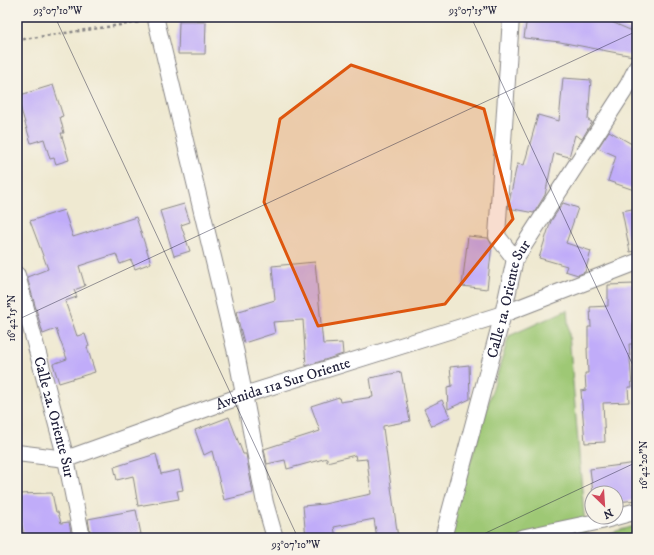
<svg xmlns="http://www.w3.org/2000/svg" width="654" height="555" font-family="'IM FELL DW Pica',serif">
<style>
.green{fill:#9ec874;stroke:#607558}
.building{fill:#c0acf9}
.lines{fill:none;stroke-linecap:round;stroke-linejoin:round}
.minor-casing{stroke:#888686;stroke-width:18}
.path{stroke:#888686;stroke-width:2.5;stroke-dasharray:3 3;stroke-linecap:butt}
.minor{stroke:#fff;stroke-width:16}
.marked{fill:#de560e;fill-opacity:0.2;stroke:#de560e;stroke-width:3;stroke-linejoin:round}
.ticks{fill:none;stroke:#22223b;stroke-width:1;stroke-opacity:0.45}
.labels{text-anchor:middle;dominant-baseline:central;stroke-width:3;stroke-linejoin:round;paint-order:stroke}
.street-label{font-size:15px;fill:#22223b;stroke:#f7f3e8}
.neatline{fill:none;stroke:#22223b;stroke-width:1.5}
.ticks-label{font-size:10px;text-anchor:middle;fill:#22223b}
</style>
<rect width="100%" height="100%" fill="#f7f3e8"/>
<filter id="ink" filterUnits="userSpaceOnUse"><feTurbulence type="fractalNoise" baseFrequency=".025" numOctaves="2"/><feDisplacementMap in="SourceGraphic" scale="8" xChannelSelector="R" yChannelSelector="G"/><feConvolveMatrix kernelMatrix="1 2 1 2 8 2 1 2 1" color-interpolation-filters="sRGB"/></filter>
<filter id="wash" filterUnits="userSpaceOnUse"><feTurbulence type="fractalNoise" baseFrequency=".012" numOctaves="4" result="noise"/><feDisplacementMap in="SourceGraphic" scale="16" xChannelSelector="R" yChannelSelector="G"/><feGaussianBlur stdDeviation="0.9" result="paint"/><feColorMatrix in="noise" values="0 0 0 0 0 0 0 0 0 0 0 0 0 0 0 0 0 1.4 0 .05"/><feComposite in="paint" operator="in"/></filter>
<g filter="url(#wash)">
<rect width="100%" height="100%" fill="#efe9d1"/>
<!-- green -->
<g class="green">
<polygon points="567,310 586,538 447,538 509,336"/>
<polygon points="637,525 637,538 594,538"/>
</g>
<g id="blocks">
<!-- building -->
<g class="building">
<polygon points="527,17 600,17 637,33 637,49 633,56 560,42 524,38"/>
<polygon points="179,22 206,22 205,54 178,54"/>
<polygon points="563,78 591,80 588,120 592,122 582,139 575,135 569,157 554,153 545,195 534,213 508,208 517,164 524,165 538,115 559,121"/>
<polygon points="53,85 63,116 60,117 64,133 61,133 69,160 56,164 54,158 50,159 44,139 31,143 17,96"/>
<polygon points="609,131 637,147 637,191 608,181 616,156 598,148"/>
<polygon points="563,203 578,208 566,243 591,251 585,272 578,275 565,271 567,266 539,258 551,221"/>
<polygon points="184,204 190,222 181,225 190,251 174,256 160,211"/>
<polygon points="637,208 637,251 630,252 622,211"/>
<polygon points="64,210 73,237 136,217 151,263 135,269 131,260 120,264 116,254 79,266 85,286 74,290 77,297 65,301 77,336 85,334 89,346 87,347 95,372 59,383 53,364 67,359 56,329 43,334 27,277 48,269 30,221"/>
<polygon points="468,236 488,238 492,245 487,289 462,286"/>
<polygon points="315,262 323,344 342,343 343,354 306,366 303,320 273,322 275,333 244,343 236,312 275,300 272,266"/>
<polygon points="634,284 633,344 629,344 632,387 628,387 629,402 603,403 605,442 585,443 581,391 586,390 585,373 588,373 587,348 588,348 588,327 591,327 590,307 608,306 608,285"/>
<polygon points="469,365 470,399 448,409 447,387 452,386 450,367"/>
<polygon points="401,372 410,421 383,426 383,428 398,538 377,538 374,519 334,527 336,538 306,538 303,506 324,504 371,494 367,459 356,460 355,455 327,462 327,458 287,469 285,460 267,464 264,449 320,431 311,406 339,397 340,402 373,397 370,378"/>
<polygon points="442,400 450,417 432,426 424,409"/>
<polygon points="229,417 243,454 246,454 253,493 224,500 212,451 204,455 195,430"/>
<polygon points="156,454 161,474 179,470 183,490 177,491 179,499 138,506 133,476 117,480 114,467"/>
<polygon points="637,463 637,500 617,502 616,493 593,493 590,469"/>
<polygon points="52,493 56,512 58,512 61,523 69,522 72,538 25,538 17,507 17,494"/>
<polygon points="136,510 141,534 117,538 91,538 88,519"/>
</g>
</g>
</g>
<g filter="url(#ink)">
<use href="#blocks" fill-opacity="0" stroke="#888686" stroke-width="1"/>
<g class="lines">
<!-- minor casing -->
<g class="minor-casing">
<g id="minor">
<polyline points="511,17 497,236 515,259"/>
<polyline points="156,20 236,353 265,503 275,538"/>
<path id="s1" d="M 17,275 L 66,459 L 82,538"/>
<path id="s2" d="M 17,453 L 66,459 L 244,395 L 503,314 L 637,262"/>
<path id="s3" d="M 443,538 L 503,314 L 515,259 L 628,85 L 637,67"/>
<polyline points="521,538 601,521 637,511"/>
</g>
</g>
<!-- path -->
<polyline class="path" points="17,40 141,22"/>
<!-- minor -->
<use href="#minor" class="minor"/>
</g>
</g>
<!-- marked area -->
<path class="marked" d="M 351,65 L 484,109 L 513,219 L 445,304 L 318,326 L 264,202 L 280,119 Z"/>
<!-- ticks -->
<path class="ticks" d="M 55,17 L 298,538M 471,17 L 637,374M 17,320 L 637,31M 475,538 L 637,462"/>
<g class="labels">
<!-- street labels -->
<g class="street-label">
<text stroke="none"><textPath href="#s3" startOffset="248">Calle 1a. Oriente Sur</textPath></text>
<text stroke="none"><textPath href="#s2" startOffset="279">Avenida 11a Sur Oriente</textPath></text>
<text stroke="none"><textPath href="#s1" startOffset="147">Calle 2a. Oriente Sur</textPath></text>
</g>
</g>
<!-- margin -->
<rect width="654" height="555" fill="none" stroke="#f7f3e8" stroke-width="44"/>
<!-- north arrow -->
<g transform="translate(604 505) rotate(155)"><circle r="19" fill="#f7f3e8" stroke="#a29fa3"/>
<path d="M0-3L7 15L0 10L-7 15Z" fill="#d1495b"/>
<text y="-6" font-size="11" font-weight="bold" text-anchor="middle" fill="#22223b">N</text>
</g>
<rect x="22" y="22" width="610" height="511" class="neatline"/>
<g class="ticks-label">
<text x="58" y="14">93°07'10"W</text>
<text x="473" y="14">93°07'15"W</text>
<text transform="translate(11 318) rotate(-90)" y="4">16°42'15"N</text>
<text transform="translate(643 465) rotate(-90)" y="4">16°42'20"N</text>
<text x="296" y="548">93°07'10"W</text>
</g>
</svg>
